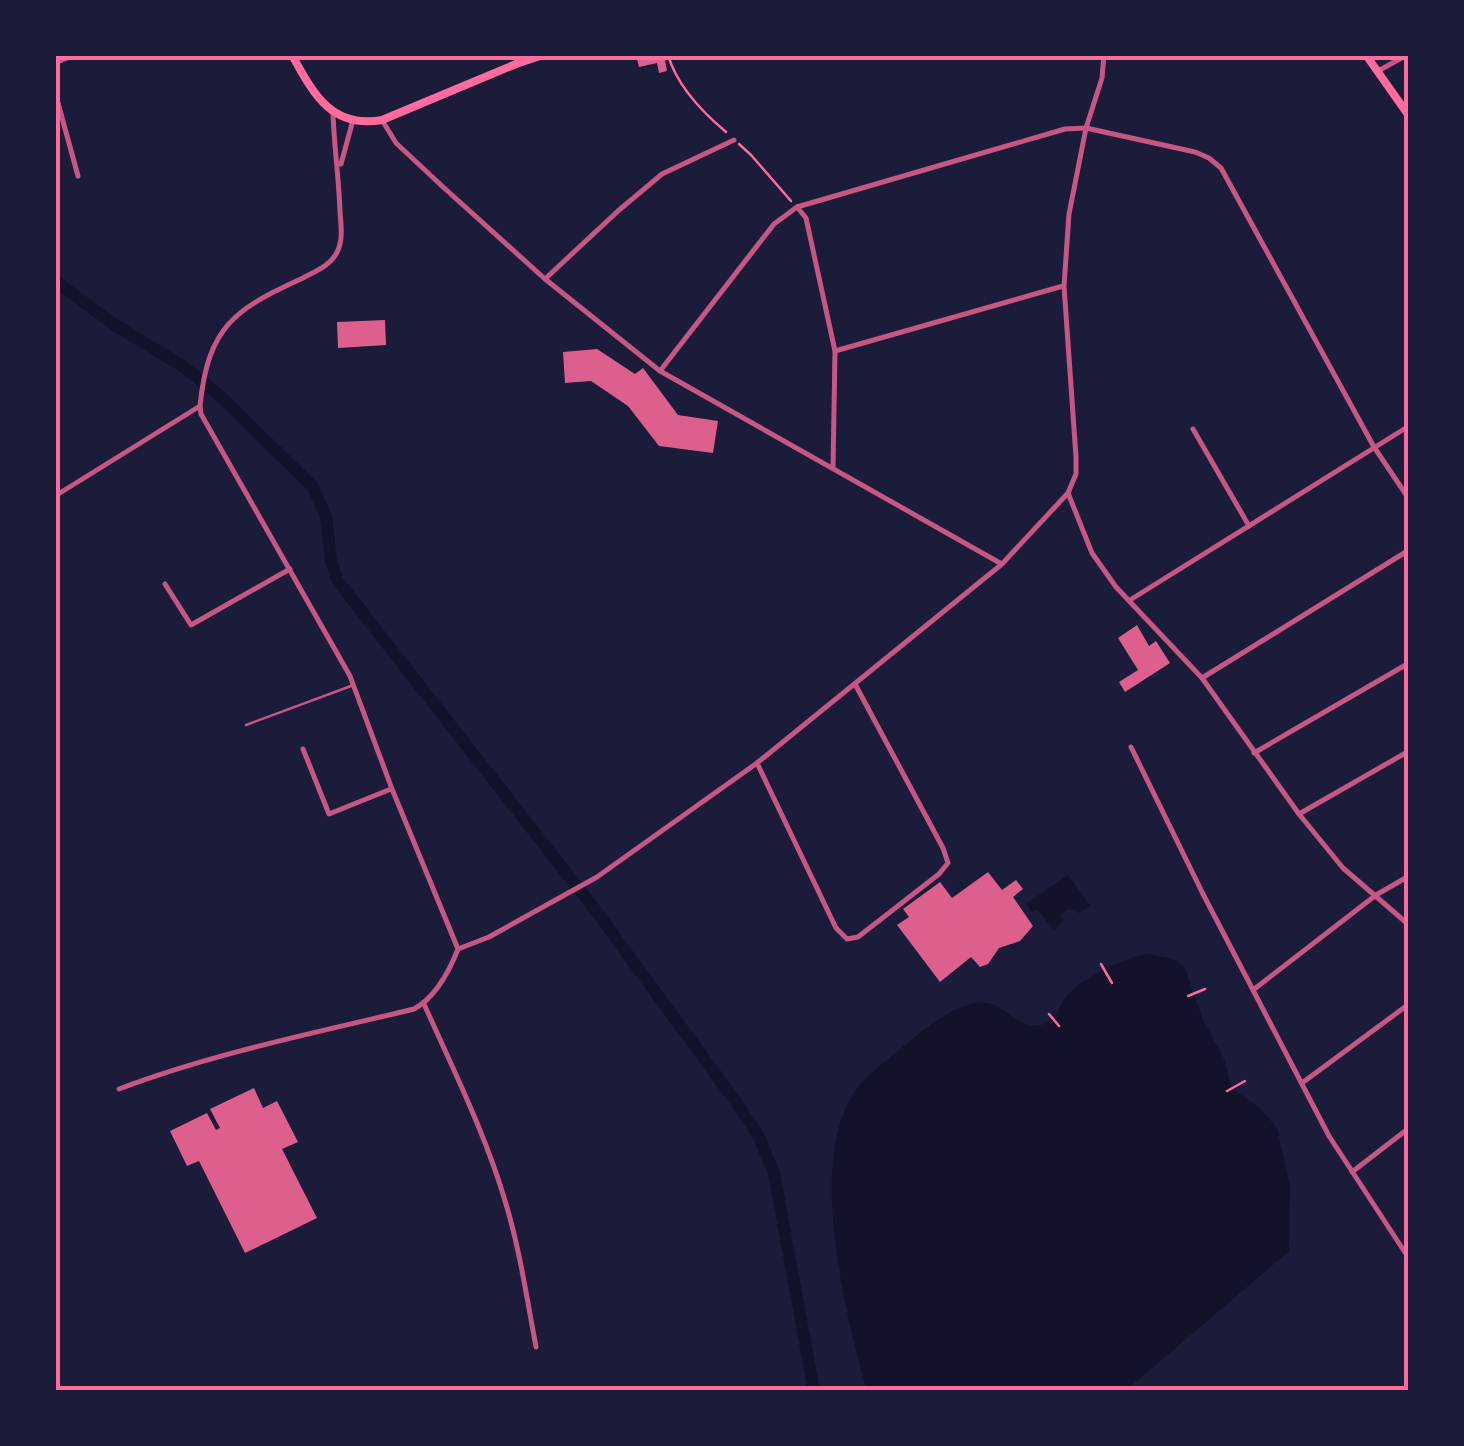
<svg xmlns="http://www.w3.org/2000/svg" width="1464" height="1446" font-family="'Alegreya Sans',sans-serif">
<style>
.water{fill:#12122b}
.lines{fill:none;stroke-linecap:round;stroke-linejoin:round}
.canal{stroke:#12122b;stroke-width:12}
.building{fill:#dd5f8e}
.path{stroke:#ff6b9d;stroke-width:2.5}
.service{stroke:#c65784;stroke-width:2.5}
.minor{stroke:#c65784;stroke-width:5}
.secondary{stroke:#ff6b9d;stroke-width:8}
.neatline{fill:none;stroke:#ff6b9d;stroke-width:4}
</style>
<rect width="100%" height="100%" fill="#1b1b3a"/>
<!-- water -->
<g class="water">
<polygon points="1068,875 1090,905 1080,913 1068,909 1060,915 1063,921 1054,930 1037,909 1032,912 1026,904"/>
<path d="M 1147,954 L 1173,959 L 1184,966 L 1203,1020 L 1224,1059 L 1232,1089 L 1260,1108 L 1277,1128 L 1290,1187 L 1289,1251 L 1125,1391 L 867,1391 C 846,1315 807,1164 854,1093 C 865,1076 882,1064 898,1051 C 919,1033 947,1009 975,1003 C 1002,996 1018,1034 1044,1024 C 1059,1019 1058,1006 1067,996 C 1082,977 1124,958 1147,954 Z"/>
</g>
<g class="lines">
<!-- canal -->
<polyline class="canal" points="55,281 115,325 181,365 218,394 313,487 326,517 331,560 337,580 593,907 736,1102 758,1135 774,1173 814,1391"/>
</g>
<!-- building -->
<g class="building">
<polygon points="636,55 664,55 667,71 659,73 657,63 639,67"/>
<polygon points="385,320 386,345 338,348 337,322"/>
<polygon points="597,349 635,374 643,368 678,415 718,421 713,453 659,446 628,406 591,381 565,383 563,352"/>
<polygon points="1137,625 1149,646 1156,641 1170,663 1125,692 1119,682 1138,670 1118,638"/>
<polygon points="988,872 1002,890 1016,880 1023,889 1013,897 1033,926 1020,941 999,948 988,964 980,967 971,957 940,982 897,925 909,917 903,909 940,882 952,898"/>
<polygon points="254,1088 263,1108 277,1101 298,1142 282,1149 317,1218 245,1253 199,1161 187,1166 170,1131 207,1113 216,1130 220,1128 210,1109"/>
</g>
<g class="lines">
<!-- path -->
<g class="path">
<path d="M 668,55 C 677,86 701,111 726,132"/>
<polyline points="739,144 751,155 791,201"/>
<polyline points="1101,964 1112,983"/>
<polyline points="1188,996 1205,989"/>
<polyline points="1049,1014 1059,1026"/>
<polyline points="1227,1091 1245,1081"/>
</g>
<!-- service -->
<polyline class="service" points="246,725 351,686"/>
<!-- minor -->
<g class="minor">
<polyline points="55,63 74,55"/>
<polyline points="1378,71 1407,55"/>
<polyline points="55,92 78,176"/>
<polyline points="382,120 396,143 442,186 545,279 660,371 1000,563"/>
<polyline points="341,164 353,120"/>
<polyline points="797,207 806,218 835,351 833,468"/>
<polyline points="545,279 618,211 662,174 734,140"/>
<polyline points="835,351 1063,286"/>
<polyline points="660,371 774,224 797,207 1065,129 1086,128 1195,152 1209,158 1221,168 1374,447 1409,499"/>
<polyline points="200,406 201,414 350,676 392,789 458,949"/>
<polyline points="1193,429 1249,526"/>
<polyline points="1068,493 1092,553 1116,587 1202,678 1299,814 1343,868 1409,925"/>
<path d="M 55,496 L 200,406 C 208,326 235,309 303,278 C 316,271 332,265 338,250 C 343,239 341,224 340,212 C 339,179 334,146 333,113"/>
<polyline points="165,584 191,625 290,569"/>
<polyline points="1130,600 1409,426"/>
<polyline points="1202,678 1409,550"/>
<polyline points="1131,747 1203,894 1329,1136 1406,1254 1409,1252"/>
<polyline points="303,749 329,814 391,789"/>
<polyline points="1254,753 1409,663"/>
<polyline points="757,763 836,928 847,939 858,937 939,874 948,863 943,848 855,684"/>
<polyline points="1299,814 1409,751"/>
<polyline points="1253,990 1376,895 1409,876"/>
<path d="M 424,1004 C 453,1069 486,1135 506,1204 C 520,1251 527,1299 536,1347"/>
<polyline points="1302,1083 1409,1004"/>
<path d="M 119,1089 C 214,1053 315,1033 414,1009 C 436,997 449,972 458,949 L 489,937 L 597,877 L 757,763 L 1002,564 L 1068,493 L 1076,474 L 1076,457 L 1064,286 L 1069,214 L 1086,128 L 1102,78 L 1104,55"/>
<polyline points="1352,1172 1409,1128"/>
</g>
<!-- secondary -->
<g class="secondary">
<path d="M 292,55 C 313,93 331,129 382,120 L 516,64 L 543,55"/>
<polyline points="1366,55 1409,116"/>
</g>
</g>
<!-- border -->
<rect width="1464" height="1446" fill="none" stroke="#1b1b3a" stroke-width="115"/>
<rect x="58" y="58" width="1348" height="1330" class="neatline"/>
</svg>
